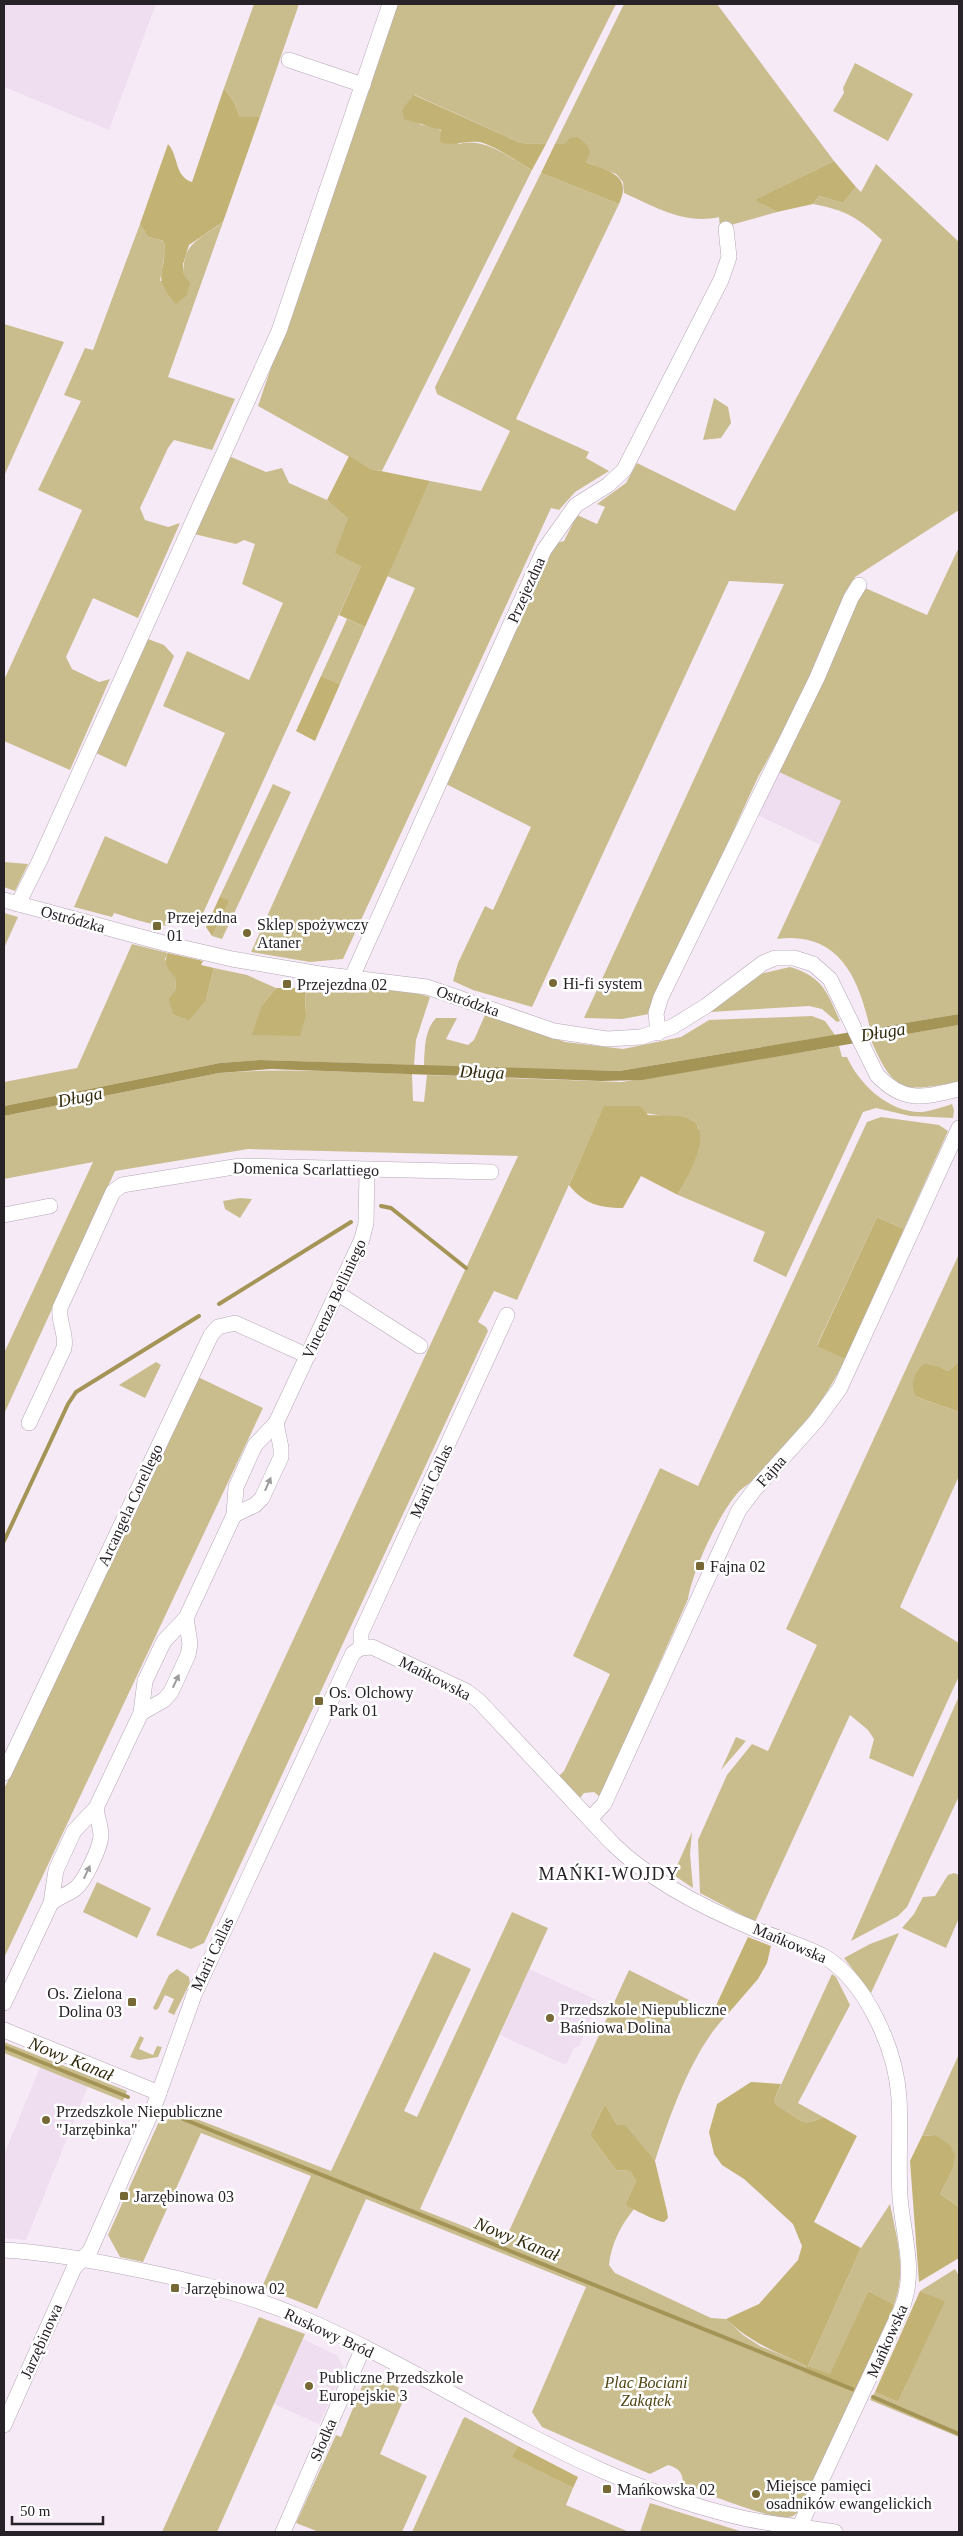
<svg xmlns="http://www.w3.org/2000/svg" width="963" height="2536" font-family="Georgia,serif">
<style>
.built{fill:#efddf0}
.green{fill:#c9bd8e}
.forest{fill:#c2b273}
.water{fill:#a49456}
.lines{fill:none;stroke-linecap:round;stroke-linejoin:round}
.stream{stroke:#a49456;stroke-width:4}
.minor-casing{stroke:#b4a7b4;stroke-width:16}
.minor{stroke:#fff;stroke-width:15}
.oneway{fill:#9e9c9e}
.poi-dot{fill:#766936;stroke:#fff;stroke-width:2}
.labels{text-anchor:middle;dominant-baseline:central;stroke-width:5;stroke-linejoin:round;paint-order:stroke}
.street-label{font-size:16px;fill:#272227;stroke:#fff}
.poi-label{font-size:16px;fill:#272227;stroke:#fff;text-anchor:start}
.park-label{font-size:16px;font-style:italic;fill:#524614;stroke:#fff}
.water-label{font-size:18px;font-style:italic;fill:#322a0d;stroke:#fff}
.neighbourhood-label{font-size:18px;letter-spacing:1px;fill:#272227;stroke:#fff}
</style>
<rect width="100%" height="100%" fill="#f7eaf7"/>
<!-- built -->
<g class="built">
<polygon points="4,4 156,4 109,130 4,87"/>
<polygon points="777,771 841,801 821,845 757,815"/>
<polygon points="529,1969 599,2001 579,2046 574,2048 566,2065 500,2035"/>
<polygon points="40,2067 88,2086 26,2240 4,2238 4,2155"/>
<polygon points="303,2339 338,2356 344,2369 319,2424 274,2404"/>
</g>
<!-- green -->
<g class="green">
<polygon points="254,4 299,4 260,117 240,117 234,102 224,88"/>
<path d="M 394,4 L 616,4 L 546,144 L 521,143 L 415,95 L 402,109 L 421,125 L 434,126 L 459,144 C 485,137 510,158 532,170 L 382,471 L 371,469 L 258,406 Z"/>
<path d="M 624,4 L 717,4 L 834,161 L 756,200 L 777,212 L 720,228 L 719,217 C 684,225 656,207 624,193 L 623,182 L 616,174 L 586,162 L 564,144 L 555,144 Z"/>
<polygon points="855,63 913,94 888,141 833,111 844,93 843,88"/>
<path d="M 876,164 L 959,242 L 959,510 L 855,577 L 805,691 L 758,777 L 649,1014 L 622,1019 L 584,1018 L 784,584 L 729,581 L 532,1007 L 473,990 L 453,981 L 458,963 L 485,906 L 493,910 L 531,827 L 446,784 L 549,556 L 557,543 L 564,541 L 577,515 L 597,524 L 605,507 L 597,504 L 626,483 L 637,463 L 735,511 L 882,240 C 856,216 847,211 813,204 L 819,196 L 843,203 L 856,187 L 861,192 Z"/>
<polygon points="541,173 619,204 516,419 589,452 586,458 609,471 575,492 559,510 551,508 343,959 310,962 251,952 415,588 387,576 430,481 481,491 510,431 437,394 435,387"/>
<path d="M 223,222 L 168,377 L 235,399 L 212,450 L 174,440 L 168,448 L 140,508 L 145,520 L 168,527 L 180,523 L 138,618 L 93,598 L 66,657 L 72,669 L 99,682 L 110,679 L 70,770 L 4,741 L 4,680 L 82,510 L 38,490 L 81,401 L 64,395 L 85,348 L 93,350 L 140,224 L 148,237 L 164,241 L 165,252 L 160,281 L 184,275 C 181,243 201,239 223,222 Z"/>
<polygon points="4,324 64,342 4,476"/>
<polygon points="714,398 728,407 731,423 721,438 703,440"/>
<path d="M 229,456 L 266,472 L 282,468 L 289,483 L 327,500 L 348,519 L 361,566 L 199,922 L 188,917 C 176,936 132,918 114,913 L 112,917 L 74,907 L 105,836 L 167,864 L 225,733 L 163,706 L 187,651 L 249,680 L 283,603 L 242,584 L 255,544 L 244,540 L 236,544 L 194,534 Z"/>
<path d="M 959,547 L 959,1014 L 870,1029 C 859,978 839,931 777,939 L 841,801 L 777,771 L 847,619 L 865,588 L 927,615 Z"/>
<polygon points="347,619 365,627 340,684 321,676"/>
<polygon points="148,639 164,645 174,656 126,767 96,753"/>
<polygon points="273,784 291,792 222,939 212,936 228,901 220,896"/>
<polygon points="4,862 28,864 15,891 4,887"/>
<polygon points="4,913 18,917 4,948"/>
<polygon points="132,944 168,953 165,959 175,976 176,990 206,1000 214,968 247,975 276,988 262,1005 306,1015 305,988 330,988 332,983 416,993 430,997 416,1040 414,1065 260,1060 220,1063 4,1106 4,1082 77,1068"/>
<path d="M 790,967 C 823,977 827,992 840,1021 L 837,1022 L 822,1009 L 809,1006 L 710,1012 L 760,974 Z"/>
<path d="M 485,1015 L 565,1042 L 623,1049 L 681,1037 L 709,1020 L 812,1016 L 825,1021 L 835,1035 L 619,1071 L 424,1066 C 425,1049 424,1031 436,1018 L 457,1018 L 446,1039 L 468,1045 L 474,1040 Z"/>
<path d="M 959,1025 L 959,1082 C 904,1091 895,1096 871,1040 Z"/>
<path d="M 839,1046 L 842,1057 L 847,1057 C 859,1084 889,1113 922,1112 C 931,1111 943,1107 952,1104 L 954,1110 L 953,1118 L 910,1116 L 876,1108 L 863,1112 L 786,1277 L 753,1261 L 765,1232 L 678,1195 L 696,1157 L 699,1128 L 691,1120 L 604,1107 L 517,1300 L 494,1291 L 478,1322 L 486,1327 L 488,1331 L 204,1943 L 191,1949 L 156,1935 L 518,1156 L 248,1149 L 115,1171 L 4,1414 L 4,1353 L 93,1162 L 4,1179 L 4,1116 L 219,1073 C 283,1068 347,1072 412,1074 L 413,1101 L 424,1102 L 427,1075 L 622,1082 Z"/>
<path d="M 881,1117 L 939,1125 L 948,1131 L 904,1229 L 877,1217 L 817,1345 L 845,1359 C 824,1405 790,1441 756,1477 C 750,1484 741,1488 736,1495 C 717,1518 693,1570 688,1599 L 600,1797 L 594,1792 L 584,1793 L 580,1798 L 559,1776 L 564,1771 L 610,1674 L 573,1656 L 660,1468 L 698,1486 L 867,1122 Z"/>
<polygon points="240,1198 252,1199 240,1218 225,1209 223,1201"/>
<polygon points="959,1254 959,1362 948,1371 940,1367 917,1397 959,1412 959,1476 900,1607 959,1643 959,1676 913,1777 869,1758 874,1739 868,1730 850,1715 755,1922 700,1893 698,1840 727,1775 752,1744 768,1751 817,1645 786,1629"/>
<polygon points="156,1362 161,1365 145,1398 119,1385"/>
<polygon points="198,1377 263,1408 4,1958 4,1789"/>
<polygon points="959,1696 959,1796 907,1907 898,1916 851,1941"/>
<polygon points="736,1737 746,1741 721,1770"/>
<polygon points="692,1832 690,1854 693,1888 675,1876 676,1868"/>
<polygon points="954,1873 959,1875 959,1918 946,1948 902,1928 914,1914 923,1897 935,1896 948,1875"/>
<polygon points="97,1882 151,1908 137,1938 83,1912"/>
<path d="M 512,1912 L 548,1928 L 420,2209 L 504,2242 L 629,1970 L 713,2012 L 726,2016 C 693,2049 669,2117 655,2161 L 617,2125 L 605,2104 L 590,2135 L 616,2170 L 630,2171 L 636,2181 L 625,2205 L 634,2209 C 621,2225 611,2244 609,2265 L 615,2273 L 711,2318 L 726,2319 L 743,2335 L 760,2346 L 808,2366 L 861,2248 L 890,2204 C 897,2240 907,2269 894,2305 L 868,2291 L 830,2375 L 808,2366 L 805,2373 L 854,2393 L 803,2504 C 801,2508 797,2514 793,2516 C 776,2523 703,2492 683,2484 C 683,2473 679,2468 668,2465 L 650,2474 L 542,2427 L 532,2412 L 586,2287 L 366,2199 L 317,2309 L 262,2287 L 311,2176 L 201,2133 L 143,2262 L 120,2257 L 108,2235 L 161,2117 L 168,2120 L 173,2110 L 331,2171 L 434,1952 L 471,1969 L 404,2111 L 417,2117 Z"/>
<polygon points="899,1933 871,1993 844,1958 870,1944"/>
<polygon points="177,1969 189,1977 190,1983 174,2015 168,2012 174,1999 165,1995 158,2009 155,2010 153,2008 169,1975"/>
<path d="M 832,1974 L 836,1977 L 850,2005 L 798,2103 L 823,2117 C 801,2126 804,2123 786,2111 C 780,2107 777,2107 774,2100 Z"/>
<polygon points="140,2036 144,2038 139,2049 153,2055 157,2046 162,2047 158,2057 139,2060 130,2057"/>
<polygon points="4,2042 127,2091 123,2101 4,2053"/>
<polygon points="959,2054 959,2207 940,2194 952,2171 935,2135 922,2136"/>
<polygon points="955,2269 959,2276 959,2437 870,2400 875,2392 898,2402 944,2301 920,2291"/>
<polygon points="259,2317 305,2334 217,2532 162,2532"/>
<polygon points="372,2374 407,2392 380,2454 427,2476 402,2532 319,2532 296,2523 336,2435 341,2437 366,2377"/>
<polygon points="465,2417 518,2446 513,2457 573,2488 566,2505 629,2532 412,2532 463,2419"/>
<polygon points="650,2503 743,2532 640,2532"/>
</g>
<!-- forest -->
<g class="forest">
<path d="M 224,88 L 234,102 L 240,117 L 260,117 L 223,222 L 189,245 L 183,264 L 184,275 L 190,283 L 187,295 L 176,304 C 149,273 168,275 164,241 L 148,237 L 140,224 L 168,144 C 179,156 174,176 192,182 Z"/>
<path d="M 414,95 L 521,143 L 546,144 L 532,170 C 518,162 494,145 479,142 C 465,140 454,147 440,142 L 441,130 L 404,119 L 402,109 Z"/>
<path d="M 577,137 L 587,145 L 590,152 L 586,162 C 608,171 633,175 619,204 L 541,173 L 555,144 L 564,144 L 570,138 Z"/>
<polygon points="834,161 856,187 843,203 819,196 813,204 777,212 755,200"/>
<polygon points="349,456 371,469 430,481 365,627 339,615 361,566 335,553 348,519 327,500"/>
<polygon points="321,676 340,684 315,741 296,731"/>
<polygon points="220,896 229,901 212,936 206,927"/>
<path d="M 168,953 L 203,961 L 201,965 L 214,968 L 206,1000 L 189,1020 L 173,1014 L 169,999 L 176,990 L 175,977 C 168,969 163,963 168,953 Z"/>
<polygon points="276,988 305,988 306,1015 300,1036 252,1035 262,1005"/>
<path d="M 604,1106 L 640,1106 L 648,1115 C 661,1116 680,1114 691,1120 C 715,1134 686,1178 678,1195 L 641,1176 L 623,1208 C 600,1208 584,1204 569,1185 Z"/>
<polygon points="877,1217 904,1229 845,1359 817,1346"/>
<path d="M 959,1362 L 959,1412 L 917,1397 C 909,1386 914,1372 924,1364 L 940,1367 L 948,1371 Z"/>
<polygon points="748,1937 771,1946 767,1963 758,1979 726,2016 713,2012"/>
<path d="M 751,2082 L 781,2084 L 774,2100 C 777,2107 780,2107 786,2111 C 804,2123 802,2126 823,2117 L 857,2136 L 814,2222 L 861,2248 L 808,2366 L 830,2374 L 868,2291 L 891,2303 L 894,2305 L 893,2308 L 854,2393 L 804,2373 L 807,2366 C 776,2352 751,2343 726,2319 L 759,2304 L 798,2260 L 802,2246 L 793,2224 L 744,2179 L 722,2165 L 714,2154 L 709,2132 L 717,2104 Z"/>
<path d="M 605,2104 L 617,2125 L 625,2125 L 655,2161 L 667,2211 L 668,2218 L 664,2222 C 658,2222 633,2209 625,2205 L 636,2181 L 630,2171 L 616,2170 L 590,2135 Z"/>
<polygon points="935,2135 950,2145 955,2155 952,2171 940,2194 959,2207 959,2258 919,2282 910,2161 922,2136"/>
<polygon points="920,2291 945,2301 898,2402 875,2392"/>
<polygon points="518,2446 578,2477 573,2488 512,2457"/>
</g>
<!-- water -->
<polygon class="water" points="959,1014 959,1025 642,1080 601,1081 271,1069 219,1073 4,1116 4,1106 220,1063 260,1060 619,1071"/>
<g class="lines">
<!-- stream -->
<g class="stream">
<polyline points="381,1206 391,1208 466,1268"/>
<polyline points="219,1304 351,1222"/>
<polyline points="4,1541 68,1404 76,1392 199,1316"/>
<polyline points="4,2047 128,2097"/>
<polyline points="171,2114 852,2389"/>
<polyline points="873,2397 959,2434"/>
</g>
<!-- minor casing -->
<g class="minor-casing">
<g id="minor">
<polyline points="289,60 363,85"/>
<path d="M 4,900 L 167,944 L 232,959 L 320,974 L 427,987 L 554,1031 L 607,1039 L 641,1037 L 672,1027 L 706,1006 L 763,963 L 775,958 L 794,958 L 813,964 L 830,979 L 877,1075 C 904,1104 925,1097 959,1089"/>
<polyline points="18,904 40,860 279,331 390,4"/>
<polyline points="352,977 544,550 576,505 608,485 624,470 721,280 729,257 726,229"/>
<polyline points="658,1033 656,1013 661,997 817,678 851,598 859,585"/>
<polyline points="4,1215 50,1206"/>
<polyline points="337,1293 420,1346"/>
<path d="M 29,1423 L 64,1348 C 67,1334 58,1322 60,1308 L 113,1192 L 122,1185 L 240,1166 L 491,1172"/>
<polyline points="234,1515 255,1505 262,1498 281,1457 281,1448 276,1423"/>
<polyline points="361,1648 361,1633 507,1315"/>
<polyline points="141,1713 164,1700 171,1692 188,1655 190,1644 186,1618"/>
<polyline points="4,1773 211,1335 218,1327 235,1323 308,1356"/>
<polyline points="590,1819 604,1804 739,1510 755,1489 816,1421 840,1388 959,1128"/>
<path d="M 51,1903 C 59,1897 68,1894 75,1889 C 85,1881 100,1848 101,1836 C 101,1827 97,1817 96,1808"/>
<polyline points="4,2003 51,1903 56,1870 74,1831 96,1808 141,1713 145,1681 164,1641 186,1618 234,1515 236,1487 255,1445 276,1423 362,1239 366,1223 367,1170"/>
<polyline points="4,2030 159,2093"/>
<path d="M 4,2250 C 41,2252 77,2258 114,2265 C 176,2277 239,2291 298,2316 C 403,2361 499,2425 603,2471 C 649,2491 698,2508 747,2519 C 776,2525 805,2527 835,2532"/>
<path d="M 4,2425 L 74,2268 L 90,2251 L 155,2104 L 194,1995 L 353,1653 L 361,1648 L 372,1647 L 466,1691 L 479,1701 L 613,1844 C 651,1881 708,1910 757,1930 C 780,1939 804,1946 825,1957 C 867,1983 896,2050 899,2098 C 901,2131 898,2164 900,2197 C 903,2236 917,2272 901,2310 L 797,2532"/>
<polyline points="283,2532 363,2348"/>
</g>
</g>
<!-- minor -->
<use href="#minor" class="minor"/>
</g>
<!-- one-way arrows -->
<defs><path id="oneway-solid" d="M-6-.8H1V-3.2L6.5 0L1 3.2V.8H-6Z" transform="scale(1.25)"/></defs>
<g class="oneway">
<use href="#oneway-solid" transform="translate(268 1484) rotate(-66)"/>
<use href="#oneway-solid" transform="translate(176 1681) rotate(-65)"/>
<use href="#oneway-solid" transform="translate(87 1872) rotate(-65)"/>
</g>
<!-- markers -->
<g class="poi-dot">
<rect x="152" y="921" width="10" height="10" rx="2.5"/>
<circle cx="247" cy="933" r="5"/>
<circle cx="553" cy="983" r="5"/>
<rect x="282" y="979" width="10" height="10" rx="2.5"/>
<rect x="695" y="1561" width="10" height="10" rx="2.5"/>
<rect x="314" y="1696" width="10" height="10" rx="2.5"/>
<rect x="127" y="1997" width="10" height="10" rx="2.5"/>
<circle cx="550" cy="2018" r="5"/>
<circle cx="46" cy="2120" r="5"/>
<rect x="119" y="2191" width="10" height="10" rx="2.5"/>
<rect x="170" y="2283" width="10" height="10" rx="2.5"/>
<circle cx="309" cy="2386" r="5"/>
<rect x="602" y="2484" width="10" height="10" rx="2.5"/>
<circle cx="756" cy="2494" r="5"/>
</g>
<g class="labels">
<!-- street labels -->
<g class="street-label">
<text transform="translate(526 590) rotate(-66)">Przejezdna</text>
<text transform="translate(73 919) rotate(15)">Ostródzka</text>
<text transform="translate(468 1001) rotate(19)">Ostródzka</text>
<text transform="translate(306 1169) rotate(1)">Domenica Scarlattiego</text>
<text transform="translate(334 1299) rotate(-65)">Vincenza Belliniego</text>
<text transform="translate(771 1471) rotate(-48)">Fajna</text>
<text transform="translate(431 1481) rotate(-65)">Marii Callas</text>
<text transform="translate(130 1505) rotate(-65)">Arcangela Corellego</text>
<text transform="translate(435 1678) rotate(27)">Mańkowska</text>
<text transform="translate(790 1943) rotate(23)">Mańkowska</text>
<text transform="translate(212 1954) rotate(-65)">Marii Callas</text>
<text transform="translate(329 2333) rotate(25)">Ruskowy Bród</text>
<text transform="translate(41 2341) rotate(-66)">Jarzębinowa</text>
<text transform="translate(887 2341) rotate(-66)">Mańkowska</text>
<text transform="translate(323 2440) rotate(-67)">Słodka</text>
</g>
<!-- poi labels -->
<g class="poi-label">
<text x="167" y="917">Przejezdna<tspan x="167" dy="18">01</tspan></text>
<text x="257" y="924">Sklep spożywczy<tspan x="257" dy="18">Ataner</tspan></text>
<text x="563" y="983">Hi-fi system</text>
<text x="297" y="984">Przejezdna 02</text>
<text x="710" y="1566">Fajna 02</text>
<text x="329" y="1692">Os. Olchowy<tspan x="329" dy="18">Park 01</tspan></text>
<text x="122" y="1993" text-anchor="end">Os. Zielona<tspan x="122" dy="18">Dolina 03</tspan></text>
<text x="560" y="2009">Przedszkole Niepubliczne<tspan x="560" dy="18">Baśniowa Dolina</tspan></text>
<text x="56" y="2111">Przedszkole Niepubliczne<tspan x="56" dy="18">"Jarzębinka"</tspan></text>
<text x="134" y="2196">Jarzębinowa 03</text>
<text x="185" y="2288">Jarzębinowa 02</text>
<text x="319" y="2377">Publiczne Przedszkole<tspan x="319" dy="18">Europejskie 3</tspan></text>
<text x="766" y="2485">Miejsce pamięci<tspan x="766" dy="18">osadników ewangelickich</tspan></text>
<text x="617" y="2489">Mańkowska 02</text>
</g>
<!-- park labels -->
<g class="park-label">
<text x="646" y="2382">Plac Bociani<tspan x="646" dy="18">Zakątek</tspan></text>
</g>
<!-- water labels -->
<g class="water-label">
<text transform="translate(883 1032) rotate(-9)">Długa</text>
<text transform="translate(482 1072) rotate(2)">Długa</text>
<text transform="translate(80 1097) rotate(-11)">Długa</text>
<text transform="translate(71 2059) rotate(22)">Nowy Kanał</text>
<text transform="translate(517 2239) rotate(22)">Nowy Kanał</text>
</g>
<!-- neighbourhood labels -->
<g class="neighbourhood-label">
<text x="609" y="1874">MAŃKI-WOJDY</text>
</g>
</g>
<!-- border -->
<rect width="963" height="2536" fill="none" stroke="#272227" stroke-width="10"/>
<!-- scale -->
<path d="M12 2516v8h91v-8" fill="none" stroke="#272227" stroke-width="2.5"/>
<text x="20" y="2516" font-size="15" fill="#272227" stroke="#ffffff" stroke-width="4" paint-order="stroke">50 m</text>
</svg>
